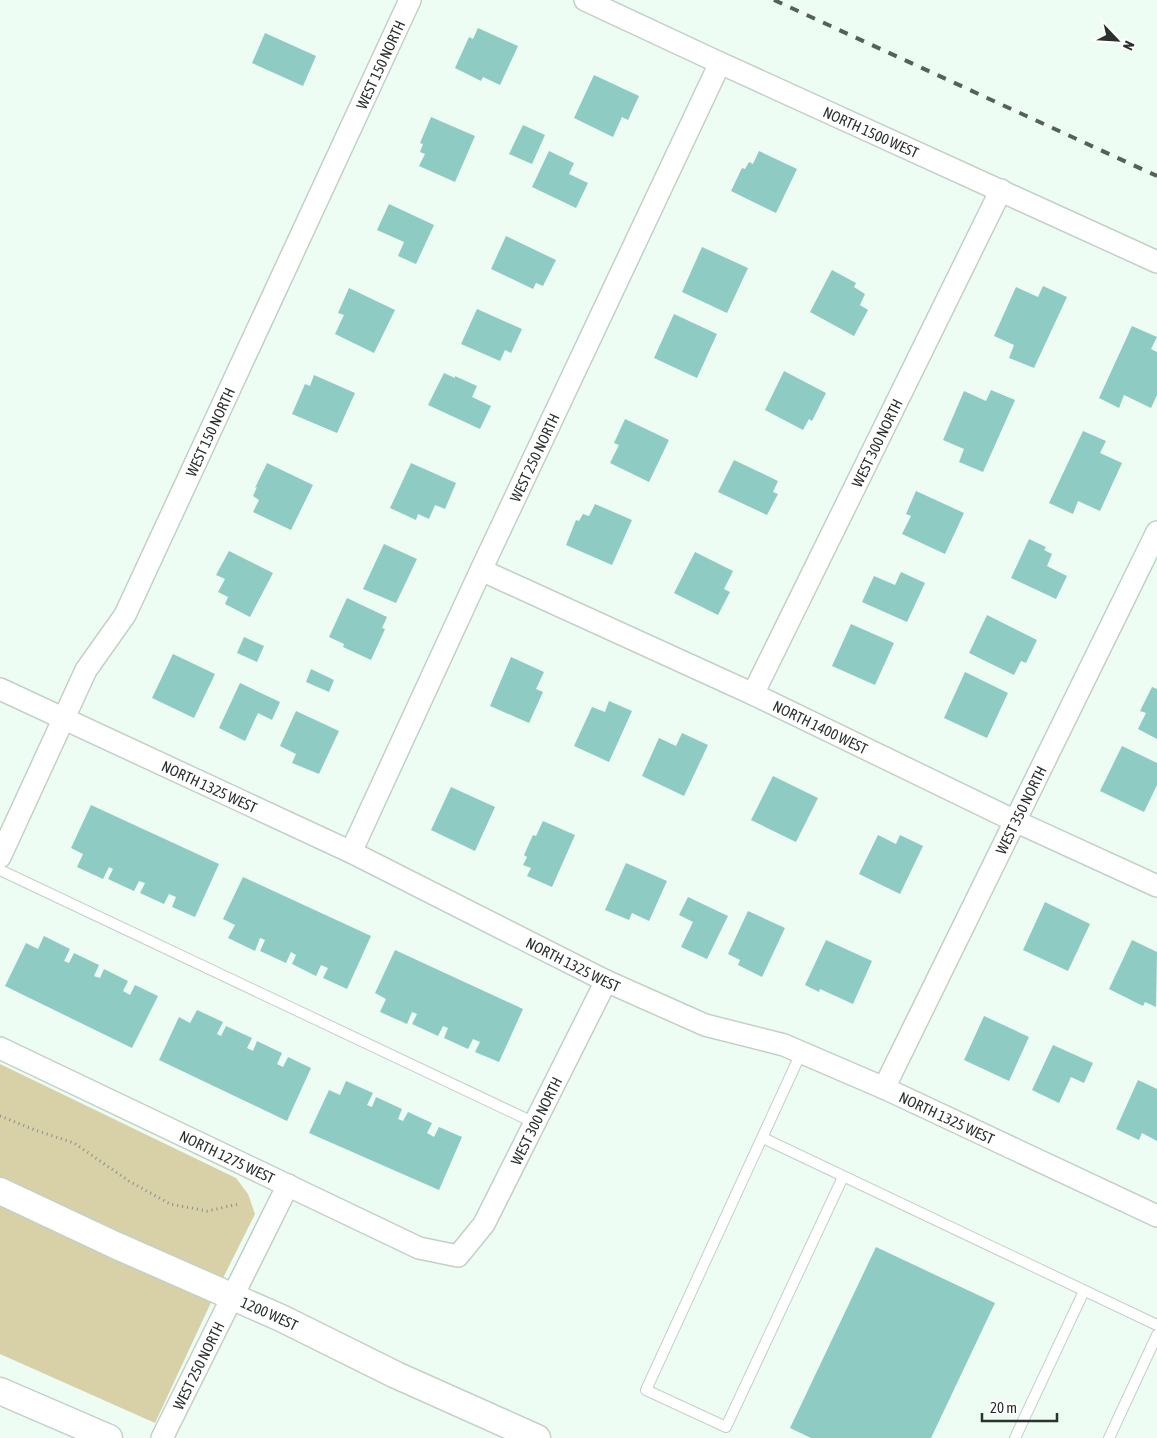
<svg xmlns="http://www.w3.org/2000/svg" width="1157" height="1438" font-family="'Asap Condensed',sans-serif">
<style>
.green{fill:#d8d0a7}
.building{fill:#8ecbc3}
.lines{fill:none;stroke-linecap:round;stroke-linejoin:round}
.service-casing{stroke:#c2d1c7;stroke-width:12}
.minor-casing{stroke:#c2d1c7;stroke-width:24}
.tertiary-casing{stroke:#c2d1c7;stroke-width:29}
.path{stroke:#859089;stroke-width:3;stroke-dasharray:1 4;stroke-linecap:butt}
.service{stroke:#fff;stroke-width:10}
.minor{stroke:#fff;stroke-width:21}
.tertiary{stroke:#fff;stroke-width:26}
.rail{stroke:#575f5a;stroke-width:4;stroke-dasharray:9 9;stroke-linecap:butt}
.labels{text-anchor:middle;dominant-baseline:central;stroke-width:4;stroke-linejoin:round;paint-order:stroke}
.street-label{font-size:15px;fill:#2b312d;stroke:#fff}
</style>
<rect width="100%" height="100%" fill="#eefdf3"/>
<!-- green -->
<polygon class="green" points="0,1064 236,1178 248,1194 255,1214 214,1296 155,1423 0,1354"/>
<!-- building -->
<g class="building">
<polygon points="478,28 518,46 500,85 483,77 481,81 455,68 469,37 473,39"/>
<polygon points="265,33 316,56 303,86 252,63"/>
<polygon points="594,75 639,96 628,120 622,117 613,137 574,118"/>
<polygon points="431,117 475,136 455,182 419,166 425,154 420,152 423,144 420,143"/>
<polygon points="523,125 545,135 532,164 509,154"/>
<polygon points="549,151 574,163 569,174 588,183 576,208 532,187"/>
<polygon points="759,151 797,169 776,213 731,191 742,168 745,169 749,162 753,164"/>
<polygon points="389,204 434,225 416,264 398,256 404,242 377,230"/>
<polygon points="506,236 556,260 543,286 536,283 533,289 491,269"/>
<polygon points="702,247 748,268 727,313 682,292"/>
<polygon points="832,270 856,283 854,287 865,294 860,305 868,310 854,336 810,312"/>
<polygon points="1043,286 1067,297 1034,368 1009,358 1014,345 994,336 1016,287 1038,297"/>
<polygon points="349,288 395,310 374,353 335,334 344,315 338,313"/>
<polygon points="477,309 522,329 511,353 505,350 500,361 461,344"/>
<polygon points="674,314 717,334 697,378 654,358"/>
<polygon points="1132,326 1157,337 1151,349 1157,352 1157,395 1151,408 1124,395 1119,408 1099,398"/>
<polygon points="784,371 826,393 812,421 809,419 803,430 765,410"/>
<polygon points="444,373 455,378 455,376 477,386 472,397 491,406 480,429 428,405"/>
<polygon points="314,375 355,393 337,433 292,414 305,384 310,386"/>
<polygon points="991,390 1015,400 983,472 959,462 964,449 943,440 964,391 986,401"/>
<polygon points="625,419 669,440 649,482 610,463 619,445 614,443"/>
<polygon points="1083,431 1106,441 1100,453 1122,463 1100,511 1078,501 1073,514 1049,503"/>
<polygon points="734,460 778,481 773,492 778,494 767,515 718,492"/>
<polygon points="267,463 313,485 291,530 253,512 259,500 253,496 257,487 255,488"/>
<polygon points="411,463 456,483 445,509 435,505 429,519 418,514 416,520 390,508"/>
<polygon points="916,491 964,513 945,554 902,534 911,516 906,514"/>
<polygon points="595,504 632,520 612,565 566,545 576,520 579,521 583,514 589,516"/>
<polygon points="1029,539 1046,547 1044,550 1052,554 1047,566 1067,576 1056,599 1011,578"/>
<polygon points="384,544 417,559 396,603 363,589"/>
<polygon points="229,551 273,573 250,617 225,604 228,597 218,592 225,579 216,575"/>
<polygon points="695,552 733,571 724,589 730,592 718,615 674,593"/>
<polygon points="901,572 925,583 907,622 862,602 874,576 895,585"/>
<polygon points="347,598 387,617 382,628 385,629 371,660 343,647 344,644 329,637"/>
<polygon points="987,615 1037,640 1026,663 1021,661 1014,675 969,653"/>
<polygon points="851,624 894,643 875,685 832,666"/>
<polygon points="244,637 264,646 257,662 237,653"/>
<polygon points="173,654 215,674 194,718 152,698"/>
<polygon points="511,657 544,672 536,689 543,692 529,723 490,706"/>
<polygon points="311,669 334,680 329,692 306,682"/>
<polygon points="965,672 1008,693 987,738 944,718"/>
<polygon points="240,683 280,702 272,720 258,713 245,741 219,728"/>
<polygon points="1152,687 1157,689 1157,739 1138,729 1146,713 1140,711"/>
<polygon points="609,701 632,711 609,762 574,746 592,707 605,712"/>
<polygon points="296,711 339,731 319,774 292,763 296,754 280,746"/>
<polygon points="682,733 708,745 684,796 642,776 659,738 676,746"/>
<polygon points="1122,746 1157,763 1157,785 1144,812 1100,791"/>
<polygon points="773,776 818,798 796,842 751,820"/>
<polygon points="451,787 495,807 475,851 431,830"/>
<polygon points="91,805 219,864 195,917 172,907 176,897 169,894 164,904 140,893 145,883 139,881 134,891 108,879 113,869 109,867 103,879 77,867 83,854 71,848"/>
<polygon points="543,821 575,835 552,887 527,876 531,868 523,865 527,857 524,855 533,835 536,836"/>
<polygon points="878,835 896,844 900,835 923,846 900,894 859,874"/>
<polygon points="626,863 667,881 649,921 632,913 629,920 605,910"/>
<polygon points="243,877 371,936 347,989 323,978 328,968 321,965 316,976 292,964 296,955 291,952 286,963 260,951 265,940 260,938 255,951 228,938 235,925 223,919"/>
<polygon points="688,897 728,916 707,959 681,947 693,922 679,915"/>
<polygon points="1045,902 1090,924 1068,971 1023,950"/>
<polygon points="748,911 785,928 762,977 738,965 740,960 728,954"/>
<polygon points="44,936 70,949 64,961 69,963 74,953 99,965 94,976 100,978 104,969 128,981 123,991 130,995 135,985 158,996 132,1048 5,986 26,943 38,949"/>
<polygon points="826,940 872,961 853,1004 820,989 819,992 805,985"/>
<polygon points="1132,940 1157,952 1156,1007 1145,1002 1143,1006 1109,989"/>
<polygon points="395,950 523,1009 499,1062 475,1052 480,1042 473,1039 468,1049 444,1038 448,1028 443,1026 438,1036 412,1024 417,1014 412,1012 407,1024 380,1012 386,999 375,993"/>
<polygon points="197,1010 223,1022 217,1034 221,1036 226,1026 252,1038 247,1048 253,1051 257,1041 282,1053 277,1064 283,1067 288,1057 311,1068 287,1121 159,1060 179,1017 190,1023"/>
<polygon points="984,1016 1029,1037 1009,1081 964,1060"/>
<polygon points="1053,1045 1093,1063 1084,1083 1071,1077 1059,1103 1032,1090"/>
<polygon points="1138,1080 1157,1089 1157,1141 1142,1133 1139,1140 1116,1129"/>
<polygon points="346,1081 373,1093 367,1105 372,1107 376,1097 402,1109 398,1119 403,1121 408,1112 432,1123 427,1133 434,1137 439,1127 462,1137 439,1190 309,1133 329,1090 340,1095"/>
<polygon points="876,1247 995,1303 931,1438 811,1438 790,1428"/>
</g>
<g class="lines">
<!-- service casing -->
<g class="service-casing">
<g id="service">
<polyline points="0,870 535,1123"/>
<polyline points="801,1053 646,1390 726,1427 843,1177"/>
<polyline points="763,1138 1157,1325"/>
<polyline points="1015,1438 1084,1291"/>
<polyline points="1109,1438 1157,1335"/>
</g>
</g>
<!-- minor casing -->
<g class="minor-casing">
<g id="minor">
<path id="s1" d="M 585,0 L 720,63 L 1157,262"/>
<path id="s2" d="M 481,570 L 753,694 L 1015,821 L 1157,886"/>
<path id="s3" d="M 0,689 L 351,852 L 606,981 L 705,1025 L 784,1045 L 884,1088 L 1157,1216"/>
<path id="s4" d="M 753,694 L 1001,190"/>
<path id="s5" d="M 351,852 L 481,570 L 720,63"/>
<path id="s6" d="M 0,857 L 86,670 L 125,615 L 410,0"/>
<path id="s7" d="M 0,1048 L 419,1248 L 458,1256 L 484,1224 L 606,981"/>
<path id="s8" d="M 884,1088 L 1157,532"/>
<path id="s9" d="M 162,1438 L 288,1185"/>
</g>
</g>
<!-- tertiary casing -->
<g class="tertiary-casing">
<g id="tertiary">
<path id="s10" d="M 0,1191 L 115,1245 L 281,1318 L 396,1375 L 537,1438"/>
<polyline points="0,1391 109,1438"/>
</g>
</g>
<!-- path -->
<polyline class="path" points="0,1116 35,1130 74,1143 129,1181 170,1204 207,1211 239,1204"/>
<!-- service -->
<use href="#service" class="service"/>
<!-- minor -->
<use href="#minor" class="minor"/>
<!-- tertiary -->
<use href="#tertiary" class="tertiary"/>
<!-- rail -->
<polyline class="rail" points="774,0 1157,176"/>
</g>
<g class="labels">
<!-- street labels -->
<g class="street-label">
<text stroke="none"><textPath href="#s6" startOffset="880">WEST 150 NORTH</textPath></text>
<text stroke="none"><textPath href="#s1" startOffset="315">NORTH 1500 WEST</textPath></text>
<text stroke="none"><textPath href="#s6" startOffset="475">WEST 150 NORTH</textPath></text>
<text stroke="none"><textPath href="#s4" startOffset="280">WEST 300 NORTH</textPath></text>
<text stroke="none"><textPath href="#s5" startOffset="435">WEST 250 NORTH</textPath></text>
<text stroke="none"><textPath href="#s2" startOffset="374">NORTH 1400 WEST</textPath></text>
<text stroke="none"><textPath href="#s3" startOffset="231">NORTH 1325 WEST</textPath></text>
<text stroke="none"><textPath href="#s8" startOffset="310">WEST 350 NORTH</textPath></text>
<text stroke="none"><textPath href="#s3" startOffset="636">NORTH 1325 WEST</textPath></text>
<text stroke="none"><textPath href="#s3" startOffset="1041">NORTH 1325 WEST</textPath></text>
<text stroke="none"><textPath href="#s7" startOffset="661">WEST 300 NORTH</textPath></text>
<text stroke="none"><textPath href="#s7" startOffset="252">NORTH 1275 WEST</textPath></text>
<text stroke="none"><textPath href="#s10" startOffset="296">1200 WEST</textPath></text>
<text stroke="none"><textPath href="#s9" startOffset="81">WEST 250 NORTH</textPath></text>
</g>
</g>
<!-- north arrow -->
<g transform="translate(1117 40) rotate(115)" stroke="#ffffff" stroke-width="4" paint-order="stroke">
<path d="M0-4L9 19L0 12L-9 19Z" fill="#2b312d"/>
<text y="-8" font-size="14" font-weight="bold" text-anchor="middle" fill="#2b312d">N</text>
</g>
<!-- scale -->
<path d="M982 1413v8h75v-8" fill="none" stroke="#2b312d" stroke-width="2.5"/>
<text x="990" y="1413" font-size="15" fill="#2b312d" stroke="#ffffff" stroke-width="4" paint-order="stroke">20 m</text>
</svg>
